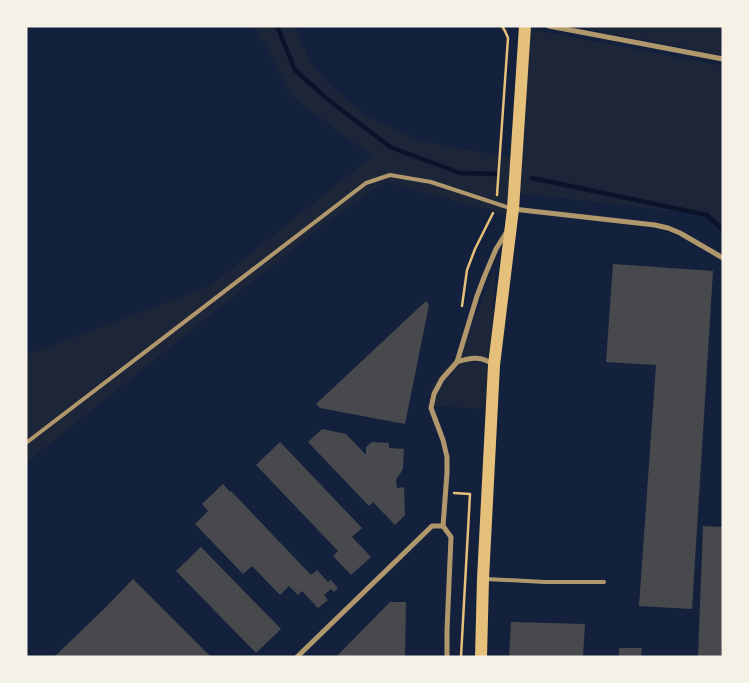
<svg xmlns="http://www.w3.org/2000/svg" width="749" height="683" font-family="Signika,sans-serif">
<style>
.green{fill:#1d2539}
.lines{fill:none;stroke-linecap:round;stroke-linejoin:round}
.stream{stroke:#0b132b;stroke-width:4.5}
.building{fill:#48494c}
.path{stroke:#e5c07b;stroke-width:2.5}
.service{stroke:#b1986c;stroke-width:4}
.minor{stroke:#b1986c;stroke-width:5}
.primary{stroke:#e5c07b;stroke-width:12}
</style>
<rect width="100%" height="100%" fill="#14213d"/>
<!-- green -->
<g class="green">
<polygon points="254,26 294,26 311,63 331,86 365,115 421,141 511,158 529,29 723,66 723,227 709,215 509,192 506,215 385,182 337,214 26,463 26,355 210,286 372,156 292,97 269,51"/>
<polygon points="572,26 723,26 723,56 683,47"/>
<polygon points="496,266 486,409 432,406 431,386 462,350"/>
</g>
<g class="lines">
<!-- stream -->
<g class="stream">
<polyline points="277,26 295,70 325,97 390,147 460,173 498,174"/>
<polyline points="532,178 707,215 723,230"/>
</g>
</g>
<!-- building -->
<g class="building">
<polygon points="613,264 713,271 692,609 639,606 656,365 606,362"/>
<polygon points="426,301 429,305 405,424 320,408 316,404"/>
<polygon points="322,429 346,434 366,455 366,447 372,442 389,443 389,448 404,449 403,469 396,480 397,488 404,487 405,515 395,525 373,502 369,506 308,442"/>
<polygon points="280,442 362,528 352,537 371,557 351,575 333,556 338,551 256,465"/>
<polygon points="223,484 230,492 231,491 311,575 317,570 328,582 331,580 338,588 334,592 331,589 324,595 328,600 318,608 302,591 298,595 289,586 280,595 252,566 243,574 195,524 208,511 202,504"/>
<polygon points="703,526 723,527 723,612 721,657 698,657"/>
<polygon points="201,547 281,629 256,653 176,571"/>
<polygon points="133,579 211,657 54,657 104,609"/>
<polygon points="390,602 406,602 405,657 336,657"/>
<polygon points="511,622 585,624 583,657 509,657"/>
<polygon points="619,648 642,648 641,657 619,657"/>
</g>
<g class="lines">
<!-- path -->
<g class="path">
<polyline points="497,195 508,38 505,31 502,26"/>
<polyline points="462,306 467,270 475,249 493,213"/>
<polyline points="454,493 470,494 461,657"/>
</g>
<!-- service -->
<g class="service">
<polyline points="26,443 366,183 390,175 431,182 510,208"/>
<polyline points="486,579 545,582 604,582"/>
</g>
<!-- minor -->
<g class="minor">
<polyline points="549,26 723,59"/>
<polyline points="513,209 655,225 668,228 680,233 723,258"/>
<path d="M 457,362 C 471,357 482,356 494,365"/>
<polyline points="443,526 447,473 447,457 443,440 431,408 434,394 442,379 457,362 477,296 485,275 496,249 506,233"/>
<polyline points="443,526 451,537 447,630 447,657"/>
<polyline points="297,657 432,526 443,526"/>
</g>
<!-- primary -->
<polyline class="primary" points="481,657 483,579 494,365 513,209 525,26"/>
</g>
<!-- border -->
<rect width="749" height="683" fill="none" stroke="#f6f1e7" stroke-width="55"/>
</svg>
